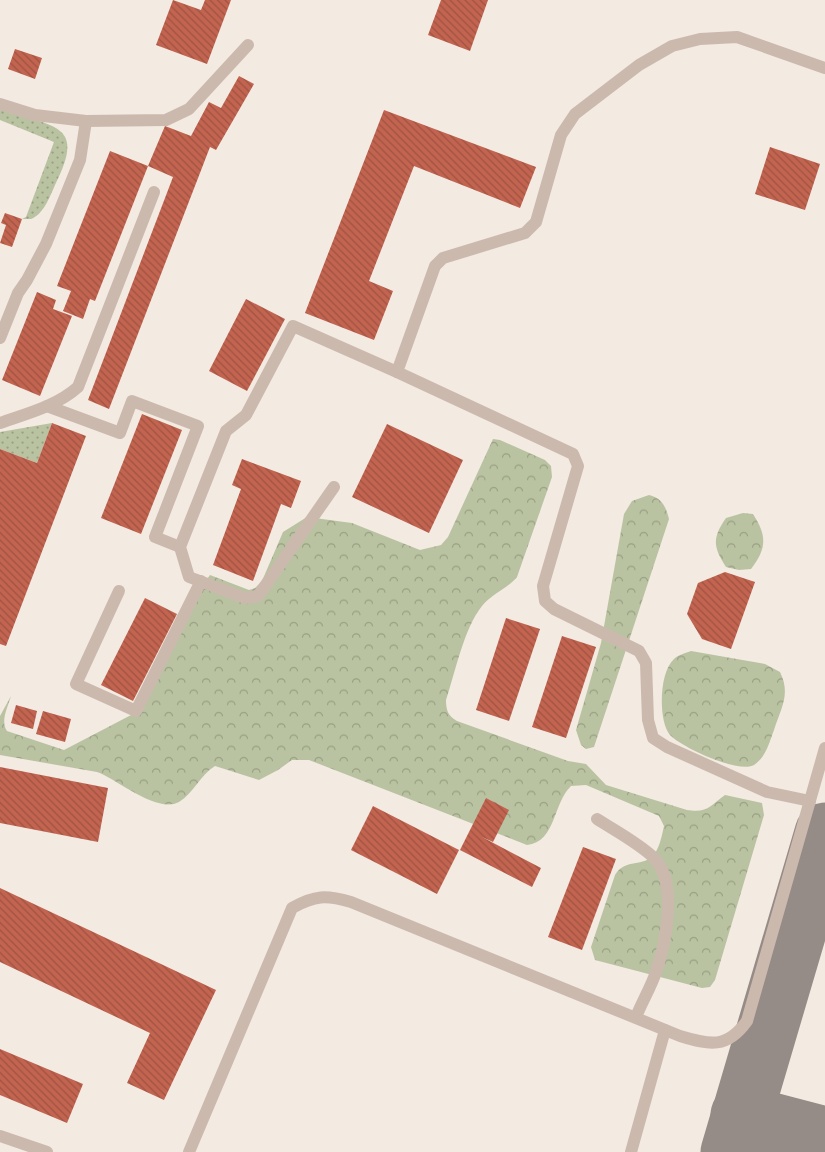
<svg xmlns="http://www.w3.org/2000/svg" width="825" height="1152" font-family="Roboto,sans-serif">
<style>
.grass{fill:url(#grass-dots)}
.forest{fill:url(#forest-crowns)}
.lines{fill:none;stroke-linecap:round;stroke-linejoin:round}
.taxiway{stroke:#968c87;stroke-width:61}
.building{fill:url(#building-back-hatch)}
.minor{stroke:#ccb9ad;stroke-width:12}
</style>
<defs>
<pattern id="grass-dots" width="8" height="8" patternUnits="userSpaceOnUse" patternTransform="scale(1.25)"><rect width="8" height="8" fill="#bac3a1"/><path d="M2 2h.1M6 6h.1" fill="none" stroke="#989f83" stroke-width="1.8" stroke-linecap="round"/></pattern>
<pattern id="forest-crowns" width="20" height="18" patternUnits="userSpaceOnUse" patternTransform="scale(1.25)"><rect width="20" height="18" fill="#bac3a1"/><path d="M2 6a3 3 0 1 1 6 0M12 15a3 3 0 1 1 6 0" fill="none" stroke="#989f83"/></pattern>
<pattern id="building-back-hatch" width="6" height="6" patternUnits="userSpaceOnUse" patternTransform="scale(1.25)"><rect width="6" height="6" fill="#c36450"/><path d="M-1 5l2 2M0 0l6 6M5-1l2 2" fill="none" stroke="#9f5343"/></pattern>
</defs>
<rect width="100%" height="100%" fill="#f3eae2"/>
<!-- grass -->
<g class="grass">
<path d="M 0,107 C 48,129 89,119 55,185 C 50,196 44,214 31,219 L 22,219 L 26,217 L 54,142 L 0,120 Z"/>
<polygon points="52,423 37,463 0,449 0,432"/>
</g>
<!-- forest -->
<g class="forest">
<path d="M 493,439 L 500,440 L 545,460 L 551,466 L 552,477 L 517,577 C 507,589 492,594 482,606 C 464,628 455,673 446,700 C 446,710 448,716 457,721 L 568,761 L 586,764 L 606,785 L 687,810 C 708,813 710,806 725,795 L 762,803 L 764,815 L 715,980 L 710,987 L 702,988 L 595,960 L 591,947 L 615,875 C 626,857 643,869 655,853 C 660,846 662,835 664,826 L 659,816 L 586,785 L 571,786 C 553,803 556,842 527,845 L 309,760 L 292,760 L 278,770 L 259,780 L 215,766 C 200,775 194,793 179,802 C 157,814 117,779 97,772 L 0,755 L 0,716 L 11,696 C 8,707 0,721 7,731 L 64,750 L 133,714 L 186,609 L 210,575 L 249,590 L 255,588 L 262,581 L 283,532 L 307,517 L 352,523 L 420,550 L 441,545 L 448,537 Z"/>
<path d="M 649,495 C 662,498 666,507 669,519 L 594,747 L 586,749 L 581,745 L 576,730 L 601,643 L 624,514 L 632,501 Z"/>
<path d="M 743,513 L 753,514 C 767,536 767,548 751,569 L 739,570 L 726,567 C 713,547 712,538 726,518 Z"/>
<path d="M 691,651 L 765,664 L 780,672 C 791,694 781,708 774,730 C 769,743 766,757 754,765 C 739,774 681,747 670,735 C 658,721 659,672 674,659 C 678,655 686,653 691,651 Z"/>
</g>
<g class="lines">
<!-- taxiway -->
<g class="taxiway">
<polyline points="741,1115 825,1137"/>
<polyline points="731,1152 825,833"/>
</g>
</g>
<!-- building -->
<g class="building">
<polygon points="173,0 201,10 205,0 231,0 207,64 156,45"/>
<polygon points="441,0 488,0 470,51 428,35"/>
<polygon points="15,49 42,58 35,79 8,69"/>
<polygon points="239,76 254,84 216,150 210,147 109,409 88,400 173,177 148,166 165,126 191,136 209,102 221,108"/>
<polygon points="384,110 536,167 520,208 414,166 369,281 393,291 374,340 305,313"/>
<polygon points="770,147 820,164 805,210 755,194"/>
<polygon points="110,151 148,166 95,301 90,299 83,319 63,311 71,291 57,286"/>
<polygon points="5,213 22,219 12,247 0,243 6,225 1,223"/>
<polygon points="37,292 56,300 53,309 72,316 40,396 2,380"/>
<polygon points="246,299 285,319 247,391 209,371"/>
<polygon points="142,414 182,430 141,534 101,518"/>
<polygon points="52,423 86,436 6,646 0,644 0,449 37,463"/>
<polygon points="387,424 463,460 429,533 352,497"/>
<polygon points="242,459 301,481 291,508 281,504 253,581 213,565 241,489 232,485"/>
<polygon points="725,572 755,582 731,649 702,639 687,614 698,583"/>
<polygon points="145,598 177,614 133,701 101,685"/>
<polygon points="506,618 540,629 509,721 476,710"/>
<polygon points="562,636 596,647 566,738 532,727"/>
<polygon points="16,705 37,711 33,729 11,723"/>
<polygon points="43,711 71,719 65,742 36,734"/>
<polygon points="0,767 108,788 98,842 0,823"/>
<polygon points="486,798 509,810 493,842 482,837 541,868 532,887 460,850"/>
<polygon points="373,806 459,850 437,894 351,850"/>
<polygon points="583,847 616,859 582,950 548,937"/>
<polygon points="0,888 216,990 164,1100 127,1083 150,1033 0,962"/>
<polygon points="0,1049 83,1084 67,1123 0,1095"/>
</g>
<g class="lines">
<!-- minor -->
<g class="minor">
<polyline points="0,104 35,115 86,121 166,120 189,109 248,45"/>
<polyline points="0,338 18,293 27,280 46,244 80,160 86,121"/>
<polyline points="47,406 120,433 132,401 198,426 155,537 180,547"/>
<path d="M 0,423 C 26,414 57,406 78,387 L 154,192"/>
<polyline points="334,487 258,596 245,598 189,577 180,547 226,431 246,415 293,326 397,372"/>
<polyline points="119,591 76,684 136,711 201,581"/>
<polyline points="810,801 767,792 667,747 653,738 648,720 646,663 639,651 554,609 545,601 543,586 578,466 573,454 397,372 435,266 443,258 525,233 536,222 561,135 575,114 639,65 672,46 700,39 737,37 825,68"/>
<path d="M 597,819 C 614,830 640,844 654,858 C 678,882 666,943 656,972 C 651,987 642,1002 636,1017"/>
<polyline points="0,1136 47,1152"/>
<path d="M 189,1152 L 292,908 C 315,895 326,895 351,902 L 680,1036 C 710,1045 727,1049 747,1021 L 825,748"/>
<polyline points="631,1152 665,1030"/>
</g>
</g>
</svg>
